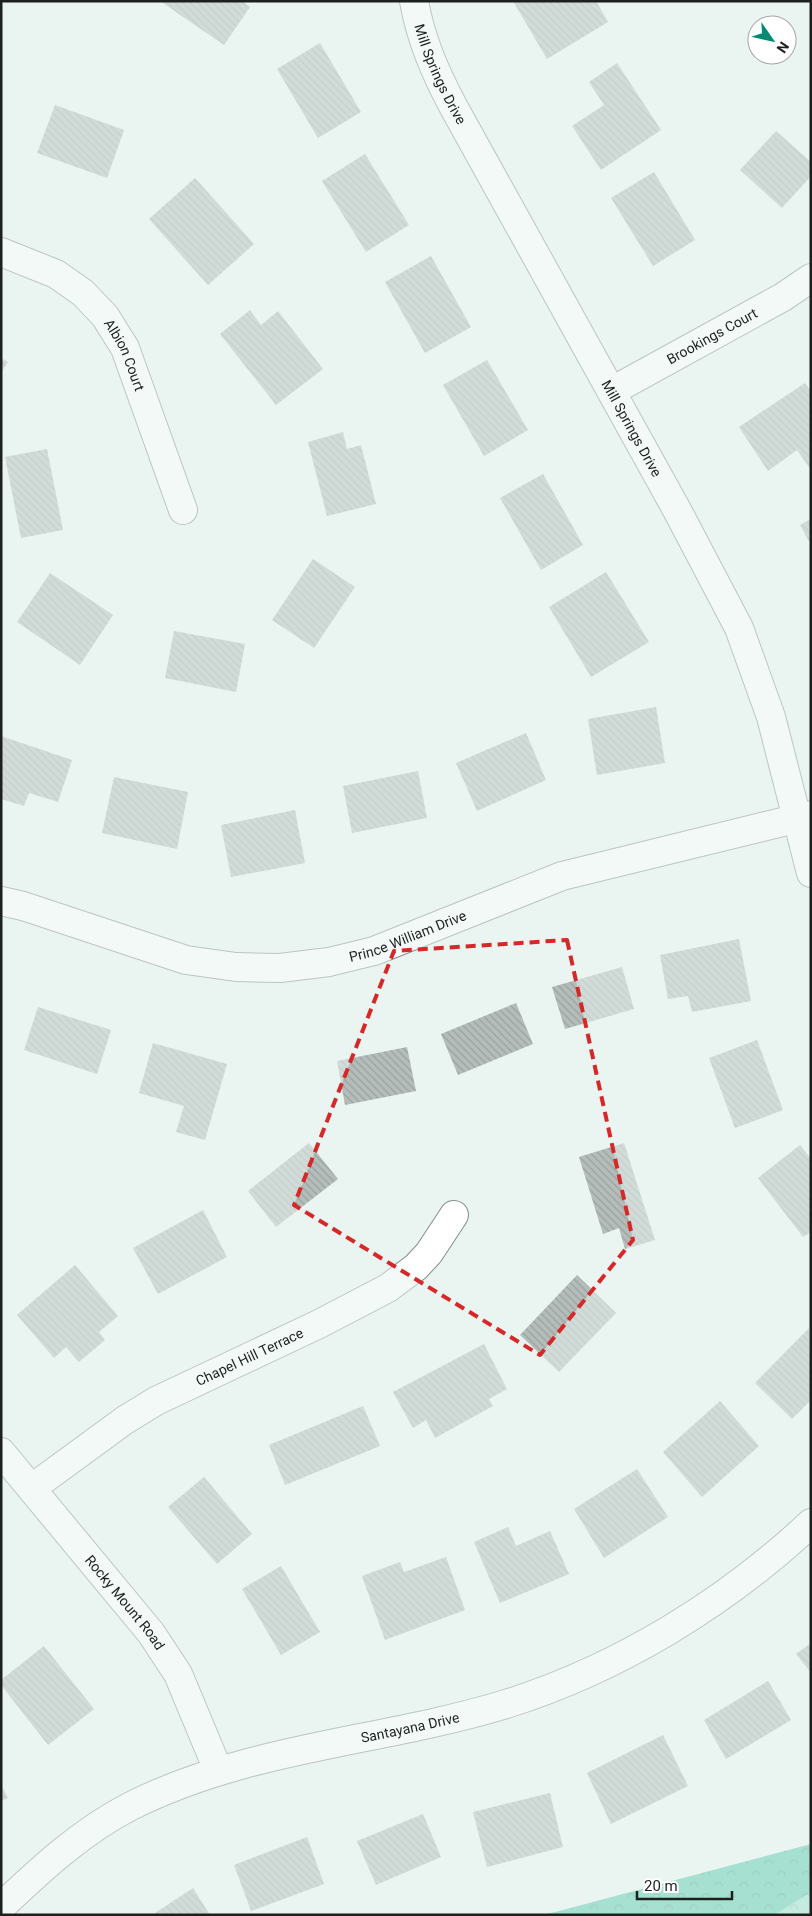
<svg xmlns="http://www.w3.org/2000/svg" width="812" height="1916" font-family="Roboto,sans-serif">
<style>
.forest{fill:url(#forest-crowns)}
.park{fill:url(#park-crowns)}
.building{fill:url(#building-back-hatch)}
.lines{fill:none;stroke-linecap:round;stroke-linejoin:round}
.minor-casing{stroke:#848d8a;stroke-width:30}
.minor{stroke:#fff;stroke-width:28}
.marked{fill:none;stroke:#d62828;stroke-width:4;stroke-dasharray:10 6;stroke-linejoin:round}
.labels{text-anchor:middle;dominant-baseline:central;stroke-width:4;stroke-linejoin:round;paint-order:stroke}
.street-label{font-size:14px;fill:#1c201f;stroke:#fff}
</style>
<defs>
<pattern id="forest-crowns" width="20" height="18" patternUnits="userSpaceOnUse" patternTransform="scale(1.25)"><rect width="20" height="18" fill="#56c7aa"/><path d="M2 6a3 3 0 1 1 6 0M12 15a3 3 0 1 1 6 0" fill="none" stroke="#46a18a"/></pattern>
<pattern id="park-crowns" width="20" height="18" patternUnits="userSpaceOnUse" patternTransform="scale(1.25)"><rect width="20" height="18" fill="#95dfca"/><path d="M2 6a3 3 0 1 1 6 0M12 15a3 3 0 1 1 6 0" fill="none" stroke="#80bfad"/></pattern>
<pattern id="building-back-hatch" width="6" height="6" patternUnits="userSpaceOnUse" patternTransform="scale(1.25)"><rect width="6" height="6" fill="#b4bdba"/><path d="M-1 5l2 2M0 0l6 6M5-1l2 2" fill="none" stroke="#9aa29f"/></pattern>
</defs>
<rect width="100%" height="100%" fill="#eaf4f1"/>
<!-- forest -->
<polygon class="forest" points="811,1844 811,1915 542,1915 559,1911"/>
<!-- park -->
<polygon class="park" points="811,1892 811,1915 774,1915"/>
<!-- building -->
<g class="building">
<polygon points="160,1 242,1 250,7 224,45"/>
<polygon points="513,1 596,1 608,22 547,59"/>
<polygon points="320,43 361,112 318,138 277,69"/>
<polygon points="617,63 661,130 601,170 572,126 604,105 589,82"/>
<polygon points="55,105 124,130 107,178 37,153"/>
<polygon points="776,131 811,162 811,176 782,208 740,170"/>
<polygon points="365,154 409,225 366,252 322,181"/>
<polygon points="654,172 695,240 653,266 611,198"/>
<polygon points="195,178 254,244 208,285 149,219"/>
<polygon points="431,256 471,327 425,353 385,282"/>
<polygon points="250,310 261,325 278,311 323,369 276,405 220,334"/>
<polygon points="1,358 8,362 1,372"/>
<polygon points="487,360 528,430 484,456 443,385"/>
<polygon points="805,383 811,392 811,470 797,450 768,471 739,427"/>
<polygon points="343,432 347,449 361,445 376,504 327,516 308,442"/>
<polygon points="47,449 63,530 21,538 5,457"/>
<polygon points="543,474 583,545 541,570 500,498"/>
<polygon points="811,519 811,545 800,525"/>
<polygon points="313,559 355,587 314,648 272,620"/>
<polygon points="606,572 649,642 591,677 549,607"/>
<polygon points="50,573 113,615 80,665 17,622"/>
<polygon points="174,631 245,644 236,692 165,678"/>
<polygon points="656,707 665,763 597,775 588,719"/>
<polygon points="526,733 546,780 477,811 456,763"/>
<polygon points="1,736 72,760 58,802 29,793 24,806 1,799"/>
<polygon points="418,771 427,818 352,833 343,786"/>
<polygon points="114,777 188,792 177,849 102,833"/>
<polygon points="295,810 305,863 231,877 221,825"/>
<polygon points="739,939 751,1001 692,1012 688,996 668,999 660,955"/>
<polygon points="622,967 634,1009 565,1029 552,987"/>
<polygon points="516,1003 533,1044 458,1075 441,1034"/>
<polygon points="38,1007 111,1030 97,1074 24,1050"/>
<polygon points="757,1040 783,1110 735,1128 709,1058"/>
<polygon points="153,1043 227,1064 205,1140 176,1132 184,1106 139,1093"/>
<polygon points="407,1047 416,1091 345,1105 337,1061"/>
<polygon points="309,1143 338,1179 276,1227 248,1191"/>
<polygon points="624,1143 655,1240 625,1249 619,1228 603,1234 579,1157"/>
<polygon points="800,1145 811,1159 811,1232 803,1237 758,1178"/>
<polygon points="203,1210 227,1257 158,1294 133,1248"/>
<polygon points="75,1265 118,1316 99,1332 105,1340 79,1362 66,1347 54,1358 17,1315"/>
<polygon points="577,1275 616,1313 559,1372 520,1335"/>
<polygon points="809,1328 811,1400 792,1419 755,1383"/>
<polygon points="484,1344 507,1389 489,1399 493,1406 435,1438 426,1420 413,1428 393,1392"/>
<polygon points="720,1401 759,1446 702,1497 663,1452"/>
<polygon points="363,1406 380,1446 285,1485 269,1445"/>
<polygon points="637,1469 668,1517 604,1558 574,1509"/>
<polygon points="204,1477 252,1534 217,1564 168,1507"/>
<polygon points="508,1527 516,1546 550,1531 569,1574 500,1603 474,1542"/>
<polygon points="446,1557 465,1610 385,1640 362,1576 400,1562 404,1572"/>
<polygon points="281,1566 320,1632 281,1655 242,1589"/>
<polygon points="811,1643 811,1673 796,1654"/>
<polygon points="44,1646 94,1709 48,1745 1,1685 1,1680"/>
<polygon points="768,1681 791,1720 726,1759 704,1720"/>
<polygon points="663,1735 688,1786 611,1824 587,1773"/>
<polygon points="1,1785 8,1798 1,1801"/>
<polygon points="550,1793 563,1847 487,1867 473,1812"/>
<polygon points="423,1814 441,1857 376,1885 357,1841"/>
<polygon points="307,1837 324,1884 251,1911 234,1865"/>
<polygon points="193,1888 210,1915 152,1915"/>
</g>
<g class="lines">
<!-- minor casing -->
<g class="minor-casing">
<g id="minor">
<path id="s1" d="M 414,1 C 421,40 435,72 453,106 L 677,510 L 739,628 L 771,717 L 811,873"/>
<path id="s2" d="M 1,252 L 56,274 L 83,293 L 105,316 L 125,348 L 183,510"/>
<path id="s3" d="M 612,391 L 783,297 L 811,278"/>
<path id="s4" d="M 1,901 L 23,906 L 186,960 L 236,967 L 280,968 L 329,962 L 374,951 L 562,876 L 811,815"/>
<path id="s5" d="M 1,1452 L 151,1633 L 178,1674 L 218,1770"/>
<path id="s6" d="M 32,1488 L 125,1420 L 156,1401 L 319,1324 L 388,1288 L 416,1267 L 429,1253 L 454,1215"/>
<path id="s7" d="M 1,1907 C 41,1869 82,1831 131,1806 C 248,1747 381,1742 506,1704 C 618,1669 726,1603 811,1523"/>
</g>
</g>
<!-- minor -->
<use href="#minor" class="minor"/>
</g>
<!-- marked area -->
<path d="M0 0H812V1916H0ZM 567,940 L 633,1240 L 540,1355 L 294,1205 L 394,951 Z" fill="#eaf4f1" fill-opacity=".55" fill-rule="evenodd"/>
<path class="marked" d="M 567,940 L 633,1240 L 540,1355 L 294,1205 L 394,951 Z"/>
<g class="labels">
<!-- street labels -->
<g class="street-label">
<text stroke="none"><textPath href="#s1" startOffset="78">Mill Springs Drive</textPath></text>
<text stroke="none"><textPath href="#s3" startOffset="114">Brookings Court</textPath></text>
<text stroke="none"><textPath href="#s2" startOffset="168">Albion Court</textPath></text>
<text stroke="none"><textPath href="#s1" startOffset="481">Mill Springs Drive</textPath></text>
<text stroke="none"><textPath href="#s4" startOffset="421">Prince William Drive</textPath></text>
<text stroke="none"><textPath href="#s6" startOffset="255">Chapel Hill Terrace</textPath></text>
<text stroke="none"><textPath href="#s5" startOffset="195">Rocky Mount Road</textPath></text>
<text stroke="none"><textPath href="#s7" startOffset="456">Santayana Drive</textPath></text>
</g>
</g>
<!-- border -->
<rect width="812" height="1916" fill="none" stroke="#1c201f" stroke-width="5"/>
<!-- north arrow -->
<g transform="translate(772 40) rotate(124)"><circle r="24" fill="#ffffff" stroke="#a4a6a5"/>
<path d="M0-4L9 19L0 12L-9 19Z" fill="#008b72"/>
<text y="-8" font-size="14" font-weight="bold" text-anchor="middle" fill="#1c201f">N</text>
</g>
<!-- scale -->
<path d="M637 1891v8h95v-8" fill="none" stroke="#1c201f" stroke-width="2.5"/>
<text x="644" y="1891" font-size="15" fill="#1c201f" stroke="#ffffff" stroke-width="4" paint-order="stroke">20 m</text>
</svg>
